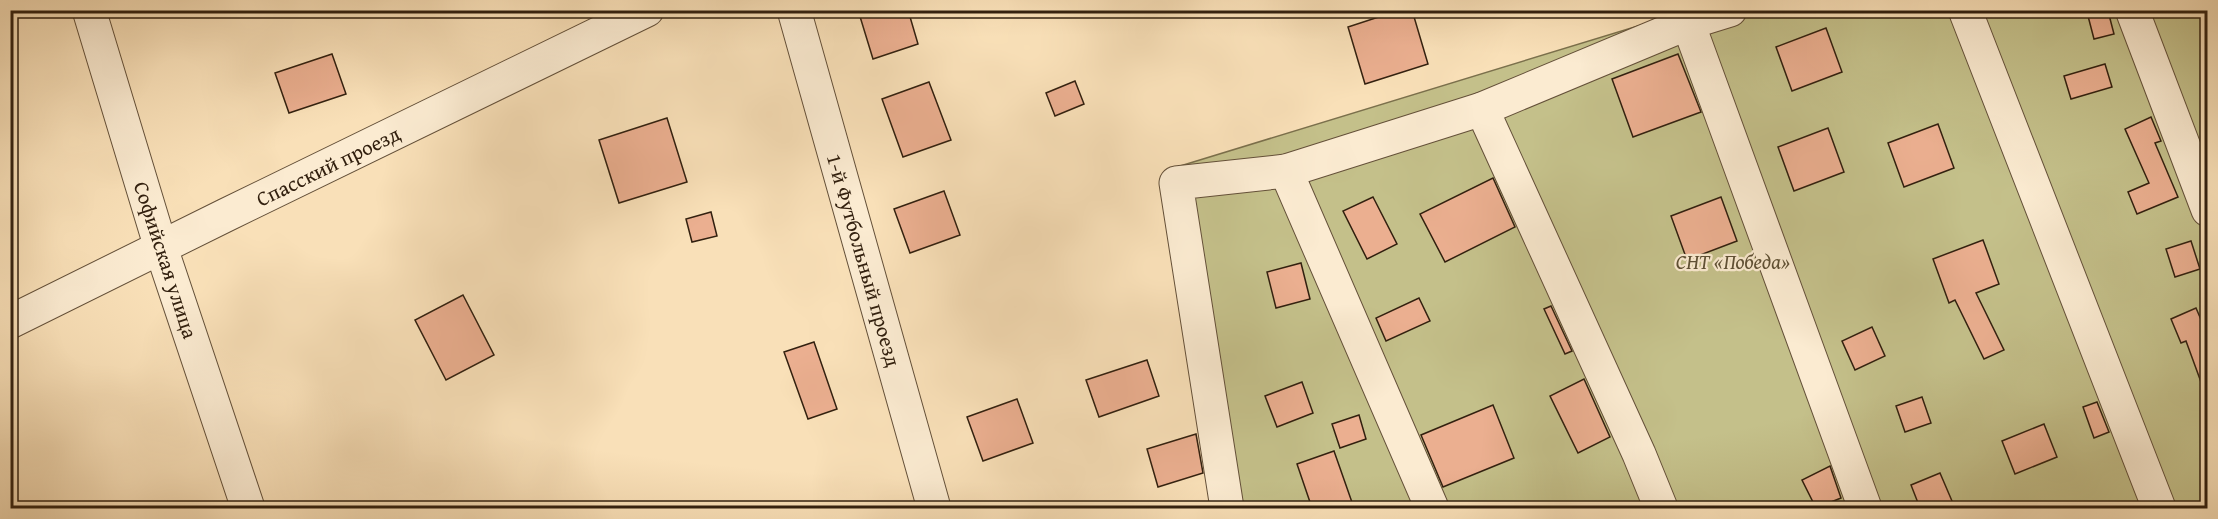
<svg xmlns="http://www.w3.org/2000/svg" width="2218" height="519" font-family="'Gentium Book Plus',serif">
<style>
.green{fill:#c4c08a;stroke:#7b704c;stroke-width:1.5}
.building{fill:#ebaf90;stroke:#32200f;stroke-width:1.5}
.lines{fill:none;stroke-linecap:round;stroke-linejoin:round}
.minor-casing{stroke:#645039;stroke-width:35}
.minor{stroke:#fbebd1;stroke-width:33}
.labels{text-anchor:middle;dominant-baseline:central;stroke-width:4.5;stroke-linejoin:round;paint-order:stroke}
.street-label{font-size:21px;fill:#32200f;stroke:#fbebd1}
.park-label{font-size:21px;font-style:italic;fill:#5e5034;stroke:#fbebd1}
</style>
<rect width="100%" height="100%" fill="#f9e0b8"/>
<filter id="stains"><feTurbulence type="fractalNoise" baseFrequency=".00333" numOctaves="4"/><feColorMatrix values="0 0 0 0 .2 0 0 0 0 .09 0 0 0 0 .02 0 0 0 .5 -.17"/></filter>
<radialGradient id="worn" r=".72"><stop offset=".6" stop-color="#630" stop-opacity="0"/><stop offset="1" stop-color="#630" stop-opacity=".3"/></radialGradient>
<!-- green -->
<polygon class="green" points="1687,11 2207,11 2207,508 1244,508 1167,170"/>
<!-- building -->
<g class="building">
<polygon points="858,10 908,10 918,44 873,59"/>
<polygon points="1400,10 1412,10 1428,64 1365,84 1348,27"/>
<polygon points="2108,11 2114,34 2094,39 2088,16"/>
<polygon points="1826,28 1842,72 1792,91 1776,47"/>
<polygon points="332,54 346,94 289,113 275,73"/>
<polygon points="1678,54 1701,112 1633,137 1612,79"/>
<polygon points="2105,64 2112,87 2071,99 2064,76"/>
<polygon points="1075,81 1084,104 1055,116 1046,93"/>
<polygon points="929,82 951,140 903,157 882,99"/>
<polygon points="2151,117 2161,141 2155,143 2178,197 2137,214 2128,192 2149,183 2125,129"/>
<polygon points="667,118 687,182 619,203 599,140"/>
<polygon points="1938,124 1954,168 1904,187 1888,143"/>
<polygon points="1828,128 1844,172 1794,191 1778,147"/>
<polygon points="1493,178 1515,227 1445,262 1420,214"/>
<polygon points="944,191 960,235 910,253 894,209"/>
<polygon points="1373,197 1397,244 1367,259 1343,211"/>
<polygon points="1721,197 1737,241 1687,260 1671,216"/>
<polygon points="711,212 717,236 692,242 686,219"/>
<polygon points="1983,240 1999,284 1976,293 2004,350 1984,359 1955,300 1949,303 1933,259"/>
<polygon points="2191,241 2200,269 2175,277 2166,249"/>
<polygon points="1301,263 1310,299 1276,308 1267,272"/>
<polygon points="463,295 494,355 446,380 415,320"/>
<polygon points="1419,298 1430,321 1386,341 1376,318"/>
<polygon points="1551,306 1572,351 1565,354 1544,309"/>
<polygon points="2196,308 2208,336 2208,393 2205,393 2186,341 2181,343 2171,319"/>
<polygon points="1872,327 1885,356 1855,370 1842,341"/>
<polygon points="814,342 837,409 808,419 784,352"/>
<polygon points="1147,360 1159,396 1099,417 1086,380"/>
<polygon points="1584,379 1610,437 1578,453 1550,396"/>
<polygon points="1302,382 1313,413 1277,427 1265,396"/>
<polygon points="1922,397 1931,423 1905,432 1896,406"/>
<polygon points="1017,399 1033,443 983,461 967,417"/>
<polygon points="2097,402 2109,432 2094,438 2083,407"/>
<polygon points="1493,405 1514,458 1443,487 1421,435"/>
<polygon points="1359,415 1366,439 1340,448 1332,424"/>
<polygon points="2044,424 2057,457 2015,474 2002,441"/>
<polygon points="1196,434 1203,473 1158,487 1147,449"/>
<polygon points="1334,451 1354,508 1312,508 1297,464"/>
<polygon points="1830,466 1841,498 1816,508 1802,480"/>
<polygon points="1940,473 1955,508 1920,508 1911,485"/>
</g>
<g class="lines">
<!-- minor casing -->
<g class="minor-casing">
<g id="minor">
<polyline points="89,10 161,248 248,508"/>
<polyline points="794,10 934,508"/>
<polyline points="1965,10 2159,508"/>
<polyline points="2132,10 2208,210"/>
<polyline points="1688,23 1865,508"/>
<polyline points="1482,109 1639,454 1661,508"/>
<polyline points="1286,171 1432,508"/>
<polyline points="10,322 226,215 647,10"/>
<polyline points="1227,508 1176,183 1286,171 1482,109 1688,23 1730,10"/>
</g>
</g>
<!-- minor -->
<use href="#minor" class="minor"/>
</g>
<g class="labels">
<!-- street labels -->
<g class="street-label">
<text transform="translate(328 166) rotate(-26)">Спасский проезд</text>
<text transform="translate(166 260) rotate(72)">Софийская улица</text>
<text transform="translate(864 260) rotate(74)">1-й Футбольный проезд</text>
</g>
<!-- park labels -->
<g class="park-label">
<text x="1733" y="261">СНТ «Победа»</text>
</g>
</g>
<!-- margin -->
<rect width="2218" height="519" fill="none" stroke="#f9e0b8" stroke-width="36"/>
<rect x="12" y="12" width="2194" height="495" fill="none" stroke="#32200f" stroke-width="3"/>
<rect x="18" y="18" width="2182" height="483" fill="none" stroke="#32200f" stroke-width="1.5"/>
<rect width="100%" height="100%" filter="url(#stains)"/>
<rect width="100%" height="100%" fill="url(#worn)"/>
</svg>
